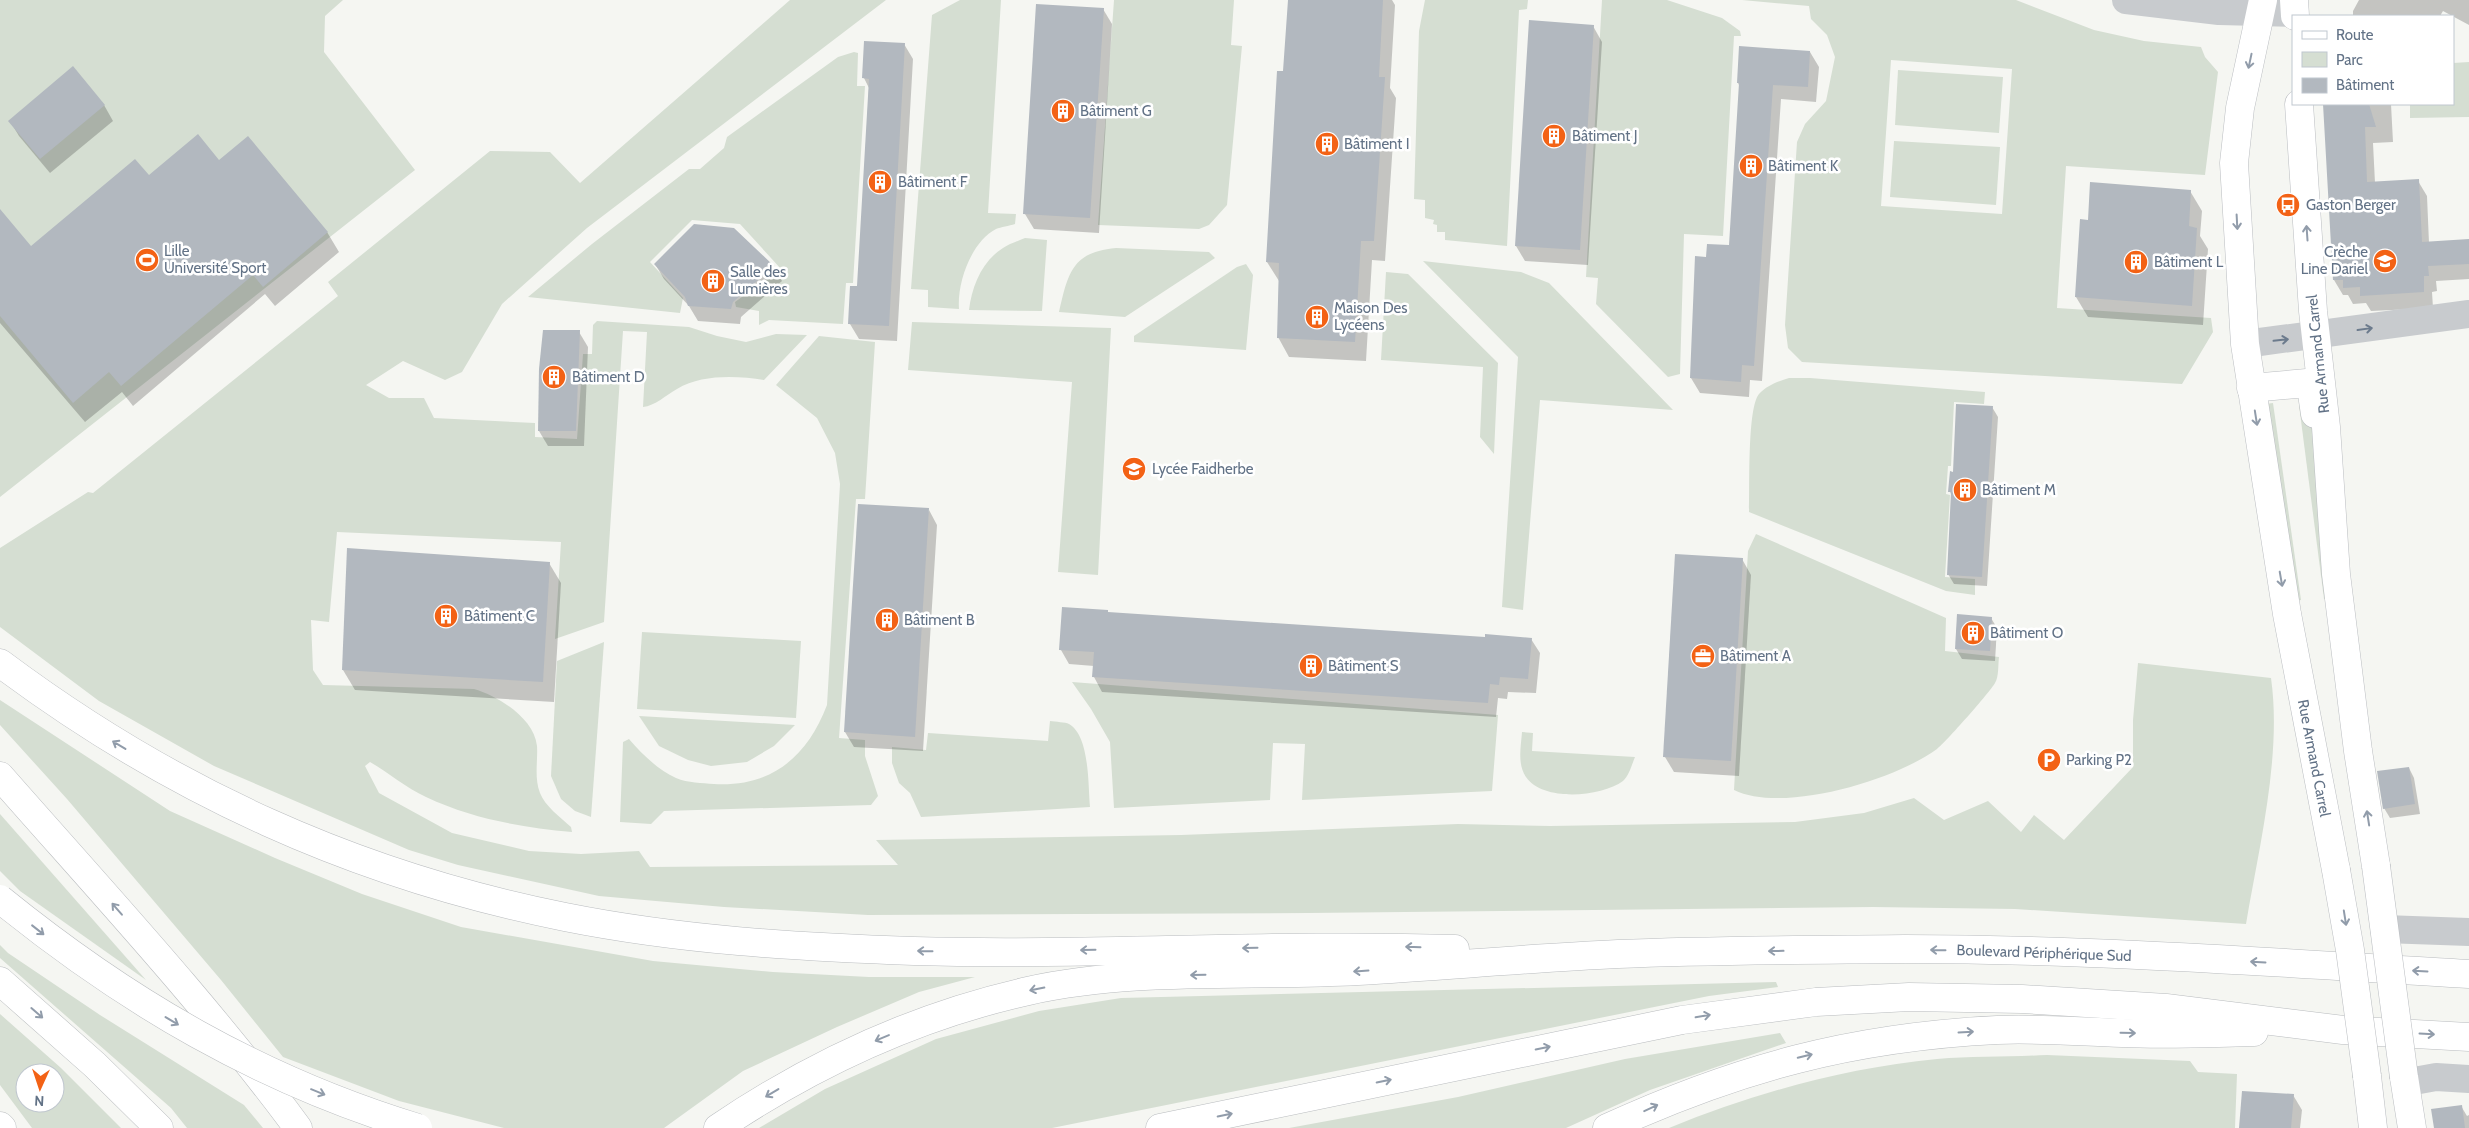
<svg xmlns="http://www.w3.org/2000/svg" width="2469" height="1128" font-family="Cabin,sans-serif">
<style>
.green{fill:#d5ded2;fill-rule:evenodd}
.shadow{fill:#0003}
.building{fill:#b2b8bf}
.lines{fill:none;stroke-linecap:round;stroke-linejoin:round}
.major-casing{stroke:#babdc1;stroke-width:29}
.highway-casing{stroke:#b9bcbf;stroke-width:29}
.minor{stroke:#c8cbce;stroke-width:28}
.major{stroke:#fff;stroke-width:28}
.highway{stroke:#fff;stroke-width:28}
.major-bridge-casing{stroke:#babdc1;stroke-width:29;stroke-linecap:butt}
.highway-bridge-casing{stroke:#b9bcbf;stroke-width:29;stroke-linecap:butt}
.major-bridge{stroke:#fff;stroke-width:28}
.highway-bridge{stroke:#fff;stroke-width:28}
.oneway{stroke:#919caa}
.oneway2{stroke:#6c7b8d}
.labels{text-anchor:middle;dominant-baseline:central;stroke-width:5;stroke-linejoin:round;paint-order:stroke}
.poi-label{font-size:15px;fill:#627286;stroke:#fff;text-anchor:start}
.street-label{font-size:15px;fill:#627286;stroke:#fff}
</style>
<rect width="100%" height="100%" fill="#f5f6f2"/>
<!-- green -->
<g class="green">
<polygon points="0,0 343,0 325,16 324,52 415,170 0,497"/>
<path d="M 790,0 L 886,0 L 587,228 L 502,304 L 462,372 L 445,380 L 403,361 L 366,385 L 389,398 L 424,398 L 434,418 L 535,423 L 535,437 L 577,439 L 583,354 L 592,354 L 593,325 L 597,321 L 689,327 L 717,336 L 746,342 L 776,334 L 807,335 L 764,380 C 737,376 702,374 677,389 C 666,395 655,406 643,407 L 647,332 L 623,331 L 604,622 L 555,639 L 561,542 L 337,532 L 329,622 L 311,620 L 313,670 L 323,685 L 474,689 C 498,696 534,718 537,746 C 538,761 534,778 540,793 C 545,806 560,817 571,827 L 572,832 C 520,827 473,819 426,797 C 406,788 389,773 370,762 L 365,766 L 379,793 L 452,833 L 529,851 L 581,854 L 639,851 L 650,867 L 898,865 L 876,840 L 1181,835 L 1458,824 L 1550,826 L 1795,822 L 1864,813 L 1914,798 L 1944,820 L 1988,801 L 2021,832 L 2034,815 L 2064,840 L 2133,767 L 2133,720 L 2138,663 L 2271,678 C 2282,755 2259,847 2246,924 L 2015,909 L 1873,907 L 1308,913 L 868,915 L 724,907 L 599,896 L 458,865 L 409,850 L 214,766 L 99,701 L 0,627 L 0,548 L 88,492 L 93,493 L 338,296 L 328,282 L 490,151 L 550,152 L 580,183 Z"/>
<path d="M 960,0 L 1001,0 L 988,213 L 1016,214 L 1015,224 C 1009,226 1001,227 996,229 C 971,242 957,283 959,309 L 928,307 L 928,290 L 911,289 L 932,15 Z"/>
<polygon points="1114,0 1234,0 1231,45 1242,46 1227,205 1209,225 1199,229 1098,225"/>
<polygon points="1425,0 1528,0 1527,9 1519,10 1507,246 1445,240 1445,232 1437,232 1437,225 1433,224 1434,220 1425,218 1425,200 1414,199 1419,31"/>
<polygon points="1602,0 1667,0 1722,18 1740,31 1741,36 1734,36 1723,236 1684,234 1680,374 1668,377 1596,304 1598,278 1586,277"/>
<path d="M 1742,0 L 2016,0 L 2094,30 L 2144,41 L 2201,47 L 2205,57 L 2218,72 L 2205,175 L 2066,166 L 2057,308 L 2211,318 L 2213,332 L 2182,384 L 1802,362 L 1788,348 L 1785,325 L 1797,142 L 1805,124 L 1826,101 L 1835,57 L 1827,35 L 1811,19 L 1809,6 ZM 1891,60 L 2012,69 L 2002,214 L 1881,206 Z"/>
<polygon points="854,52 858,53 857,86 865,86 853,283 846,283 843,324 769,320 759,325 759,311 736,307 735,302 781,269 740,224 692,220 650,262 683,298 680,313 528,297 592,244 689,169 700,169 724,148 727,137 838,57"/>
<polygon points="2469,62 2469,117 2410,118 2410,104 2453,104 2453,63"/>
<polygon points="1898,70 2003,77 1999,133 1895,125"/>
<polygon points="1894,141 2000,147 1996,205 1890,197"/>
<path d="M 1025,238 L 1047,240 L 1042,311 L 969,310 C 972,286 982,261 1003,248 C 1009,244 1018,241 1025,238 Z"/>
<path d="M 1116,248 L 1209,252 L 1215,258 L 1125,317 L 1059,312 C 1068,273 1072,252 1116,248 Z"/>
<polygon points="1423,261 1521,272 1549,283 1673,410 1540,400 1523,610 1502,607 1518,357"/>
<polygon points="1246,264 1253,275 1246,350 1134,342 1134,336 1237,267"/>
<polygon points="1386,272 1408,274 1498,363 1494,454 1480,437 1483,367 1381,360"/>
<polygon points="912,322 1111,328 1098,575 1058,572 1072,382 908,370"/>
<path d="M 819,336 L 875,342 L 865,499 L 856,499 L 839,738 L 865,740 L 865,756 L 878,796 L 871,805 L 664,811 L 651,824 L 620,822 L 623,742 L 629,739 C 642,754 658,770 676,778 C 688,783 702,783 714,784 C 772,787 807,757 827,705 L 840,484 L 835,453 L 817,418 L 776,385 Z"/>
<path d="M 1789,378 L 1810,378 L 1985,392 L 1984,404 L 1954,402 L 1951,466 L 1948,466 L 1946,494 L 1950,495 L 1945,577 L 1975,579 L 1975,595 L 1946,591 L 1749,512 C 1750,490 1747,408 1759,394 C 1767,385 1779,381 1789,378 Z"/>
<polygon points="2273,403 2301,600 2294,601 2265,404"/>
<polygon points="2299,405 2310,405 2329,598 2324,599"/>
<path d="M 1756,534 L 1946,618 L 1945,651 L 1999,657 C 1998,664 1999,677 1995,683 C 1990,692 1945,743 1937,749 C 1895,780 1783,814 1734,790 L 1748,551 Z"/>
<polygon points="642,632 801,641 796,718 637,709"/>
<polygon points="604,642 591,817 575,811 561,799 551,776 557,661"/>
<polygon points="1072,682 1498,715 1492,791 1302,800 1305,744 1273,743 1270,800 1114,808 1110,742 1091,709"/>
<polygon points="0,700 170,811 275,858 362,894 461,927 653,961 773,972 869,977 975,977 919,992 837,1027 743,1071 664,1128 504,1128 399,1101 283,1057 221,980 67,799 0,725"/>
<polygon points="639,716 795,725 774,746 747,762 711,766 688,760 659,746"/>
<path d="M 1050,721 C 1056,722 1065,722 1069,724 C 1090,736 1088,786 1090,807 L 921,817 L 910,793 L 899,783 L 892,763 L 892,747 L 926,750 L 928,733 L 1048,741 Z"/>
<path d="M 1522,732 L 1533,733 L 1532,751 L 1635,757 C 1632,764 1629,776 1623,781 C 1601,797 1543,802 1526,777 C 1517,764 1521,746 1522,732 Z"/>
<polygon points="0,814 146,980 20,891 0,871"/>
<polygon points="0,945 8,953 100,1015 244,1105 263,1128 187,1128 171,1108 0,958"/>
<polygon points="1776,982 1778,987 1709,996 1052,1128 759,1128 825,1089 936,1039 1039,1011 1121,998"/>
<path d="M 0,1014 L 61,1068 L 121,1128 L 32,1128 L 0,1085 ZM 25,1073 L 55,1073 L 55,1103 L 25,1103 Z"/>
<polygon points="1780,1033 1786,1043 1650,1090 1566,1128 1289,1128 1458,1097 1625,1059"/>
<path d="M 2047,1055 L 2190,1061 L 2198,1072 L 2237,1074 L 2235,1128 L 1669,1128 C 1755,1093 1844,1068 1937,1059 C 1973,1056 2011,1057 2047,1055 Z"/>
</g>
<!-- shadow -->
<g class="shadow">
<polygon points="1290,0 1392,0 1395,5 1390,88 1396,98 1385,261 1372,260 1366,361 1289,357 1278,337 1279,281 1267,262"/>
<polygon points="2359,0 2469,0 2469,25 2443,11 2440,16 2353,16 2353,11"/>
<polygon points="1103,9 1112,24 1099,233 1034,229 1025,214"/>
<polygon points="1593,26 1602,42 1588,265 1525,261 1516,246"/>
<polygon points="904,44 913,59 897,341 859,339 850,324 858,288 869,88 864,78"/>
<polygon points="1810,52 1819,67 1816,102 1781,99 1762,381 1750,380 1749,397 1700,393 1691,378 1707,258 1731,247 1740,87 1738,83"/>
<polygon points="2325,104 2391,104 2393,142 2373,143 2375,183 2418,181 2427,196 2429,243 2469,241 2469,279 2436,281 2437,291 2432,292 2433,308 2371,311 2366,303 2353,304 2348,295 2343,295 2334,280"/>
<polygon points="104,105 113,121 50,173 19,136 10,121"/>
<polygon points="219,162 327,232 339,252 275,306 265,294 133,406 122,392 85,422 0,323 0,211 31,248 149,177"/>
<polygon points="2190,191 2202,211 2200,236 2208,249 2203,325 2088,317 2076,297 2089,221"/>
<polygon points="655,264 773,266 782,281 741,317 740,324 698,321 689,306 664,279"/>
<polygon points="579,332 588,347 584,446 548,446 539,431"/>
<polygon points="1992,407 1998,417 1987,586 1954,584 1948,574 1952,496 1950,492 1954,473"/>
<polygon points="929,510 937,525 923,751 854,747 845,732"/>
<polygon points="1676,556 1742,559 1751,575 1739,776 1674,772 1665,757"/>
<polygon points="549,563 561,583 554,702 355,690 343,670"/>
<polygon points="1109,614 1486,638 1531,639 1540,653 1536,693 1508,692 1507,699 1498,698 1496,717 1102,692 1094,677 1094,666 1069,664 1061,650"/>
<polygon points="1958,616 1991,618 1997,628 1995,661 1962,659 1956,649"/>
<polygon points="2409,768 2414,778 2420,814 2390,818 2384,808"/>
<polygon points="2293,1095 2302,1110 2300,1128 2240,1128"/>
<polygon points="2461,1106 2467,1116 2469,1115 2469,1128 2435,1128"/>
</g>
<!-- building -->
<g class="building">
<polygon points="1288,0 1383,0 1379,77 1385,77 1374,241 1361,241 1355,342 1277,338 1279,263 1266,262 1277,71 1283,71"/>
<polygon points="1036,4 1104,8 1090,218 1023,214"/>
<polygon points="1529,20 1594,25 1580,250 1515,246"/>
<polygon points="864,41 905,43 889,326 848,324 850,286 857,286 869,79 862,78"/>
<polygon points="1739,46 1810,51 1808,87 1773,85 1754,366 1742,365 1741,382 1690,378 1695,256 1706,257 1707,244 1729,245 1739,83 1737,83"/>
<polygon points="73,66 105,105 40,159 8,121"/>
<polygon points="2323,104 2369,104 2376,127 2365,127 2367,182 2419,179 2422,242 2469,239 2469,264 2428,266 2429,276 2424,276 2424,292 2360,296 2360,287 2343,288 2343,280 2333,280"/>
<polygon points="198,134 219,160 248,136 328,232 263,287 253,275 121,386 109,372 73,403 0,316 0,209 31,246 135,159 149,175"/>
<polygon points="2090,182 2191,190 2189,226 2197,228 2192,306 2075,297 2080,219 2088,220"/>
<polygon points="694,224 734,228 774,266 733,302 731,309 688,306 685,297 654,264"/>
<polygon points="543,330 580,330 576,431 538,431 539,369"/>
<polygon points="1956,404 1993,406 1982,577 1947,575 1951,492 1948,492 1950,471 1953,472"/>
<polygon points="858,504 929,508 915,737 844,732"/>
<polygon points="347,548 550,562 543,682 342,670"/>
<polygon points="1675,554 1743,558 1731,761 1663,757"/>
<polygon points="1062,607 1108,610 1108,612 1485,637 1485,634 1532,638 1528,679 1500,677 1499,685 1490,684 1488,703 1092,677 1094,652 1059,650"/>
<polygon points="1957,614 1992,617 1990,651 1955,649"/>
<polygon points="2409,767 2415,804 2383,809 2377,771"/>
<polygon points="2242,1091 2294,1094 2291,1128 2239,1128"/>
<polygon points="2462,1105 2465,1128 2434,1128 2431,1109"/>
</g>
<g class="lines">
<!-- major casing -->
<g class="major-casing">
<g id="major">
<polyline points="2263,0 2240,108 2234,163 2245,344 2287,614 2336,870"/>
<polyline points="2294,0 2295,16"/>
<polyline points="2299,104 2313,311 2326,427 2336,574 2358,751 2376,866"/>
<polyline points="2251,388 2307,383 2311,387 2315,414"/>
<polyline points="2367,1076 2373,1128"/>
<polyline points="2404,1077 2412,1128"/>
</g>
</g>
<!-- highway casing -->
<g class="highway-casing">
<g id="highway">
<path d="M 0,663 C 171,791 355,875 565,917 C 680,940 797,947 914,951 C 1094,956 1275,943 1455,949"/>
<path d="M 0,776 C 101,891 207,1005 298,1128"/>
<polyline points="0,981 95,1065 159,1128"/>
<polyline points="0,1126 2,1128"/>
<path d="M 718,1128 C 813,1064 916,1016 1028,991 C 1136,967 1249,977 1358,971 C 1445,966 1531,958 1618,954 C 1713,950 1809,950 1905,949 C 2093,949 2281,963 2469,974"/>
<polyline points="1160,1128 1682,1020 1816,1002 1909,997 2022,999 2166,1008 2343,1030 2469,1037"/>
<path d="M 1607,1128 C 1738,1068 1853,1037 1997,1030 C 2038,1028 2080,1032 2122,1033 C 2166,1035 2210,1033 2254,1032"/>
</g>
</g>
<!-- minor -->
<g class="minor">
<polyline points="2126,0 2219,11 2295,13"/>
<polyline points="2245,344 2469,314"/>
<polyline points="2384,929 2469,932"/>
<polyline points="2414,1081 2436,1077 2469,1079"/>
</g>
<!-- major -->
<use href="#major" class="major"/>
<!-- highway -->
<use href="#highway" class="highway"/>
<!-- major-bridge casing -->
<g class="major-bridge-casing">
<g id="major-bridge">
<polyline points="2376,866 2404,1077"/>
<polyline points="2336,870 2350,950 2367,1076"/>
</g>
</g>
<!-- highway-bridge casing -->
<g class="highway-bridge-casing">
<path id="highway-bridge" d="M 0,899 C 127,1002 260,1080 418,1128"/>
</g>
<!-- major-bridge -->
<use href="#major-bridge" class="major-bridge"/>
<!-- highway-bridge -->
<use href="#highway-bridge" class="highway-bridge"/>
</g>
<!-- one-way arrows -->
<defs><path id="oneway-shaft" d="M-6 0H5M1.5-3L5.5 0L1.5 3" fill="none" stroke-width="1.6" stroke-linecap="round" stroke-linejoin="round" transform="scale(1.25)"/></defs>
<g class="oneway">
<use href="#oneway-shaft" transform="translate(2250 61) rotate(102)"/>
<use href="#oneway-shaft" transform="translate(2237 222) rotate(87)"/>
<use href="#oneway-shaft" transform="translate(2307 233) rotate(-94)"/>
<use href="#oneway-shaft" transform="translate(2256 418) rotate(81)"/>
<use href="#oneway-shaft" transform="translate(2281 579) rotate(80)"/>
<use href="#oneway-shaft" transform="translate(119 745) rotate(-149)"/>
<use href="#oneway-shaft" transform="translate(2368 818) rotate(-99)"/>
<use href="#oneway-shaft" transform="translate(117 909) rotate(-131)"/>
<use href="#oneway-shaft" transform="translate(2345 918) rotate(81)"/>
<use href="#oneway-shaft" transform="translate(38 930) rotate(38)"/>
<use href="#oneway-shaft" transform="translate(1413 947) rotate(-178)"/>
<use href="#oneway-shaft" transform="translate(1250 948) rotate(179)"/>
<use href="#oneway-shaft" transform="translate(1088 950) rotate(179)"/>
<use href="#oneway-shaft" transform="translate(1938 950) rotate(-179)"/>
<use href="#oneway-shaft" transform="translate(925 951) rotate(-179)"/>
<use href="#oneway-shaft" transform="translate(1776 951) rotate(179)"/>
<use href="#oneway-shaft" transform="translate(2258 962) rotate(-177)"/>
<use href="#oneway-shaft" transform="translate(1361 971) rotate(176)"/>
<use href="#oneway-shaft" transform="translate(2420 971) rotate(-177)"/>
<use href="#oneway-shaft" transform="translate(1198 975) rotate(179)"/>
<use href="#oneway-shaft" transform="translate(1037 989) rotate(169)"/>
<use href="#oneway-shaft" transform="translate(37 1013) rotate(41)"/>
<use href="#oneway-shaft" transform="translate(1703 1016) rotate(-10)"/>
<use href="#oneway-shaft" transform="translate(172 1021) rotate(31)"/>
<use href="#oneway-shaft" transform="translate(1966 1032) rotate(-3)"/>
<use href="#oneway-shaft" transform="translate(2128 1033) rotate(1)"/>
<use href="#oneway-shaft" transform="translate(2427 1034) rotate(3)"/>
<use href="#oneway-shaft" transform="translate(882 1038) rotate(157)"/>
<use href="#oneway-shaft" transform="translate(1543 1048) rotate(-12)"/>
<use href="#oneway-shaft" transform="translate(1805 1056) rotate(-14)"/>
<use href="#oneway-shaft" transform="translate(1384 1081) rotate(-12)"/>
<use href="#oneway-shaft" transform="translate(318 1092) rotate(22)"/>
<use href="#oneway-shaft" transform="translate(772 1093) rotate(149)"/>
<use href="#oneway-shaft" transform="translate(1651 1108) rotate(-25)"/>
<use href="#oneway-shaft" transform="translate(1225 1115) rotate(-12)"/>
</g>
<g class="oneway2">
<use href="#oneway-shaft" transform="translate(2365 329) rotate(-8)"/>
<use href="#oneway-shaft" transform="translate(2281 340) rotate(-6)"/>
</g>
<!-- icons -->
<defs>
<g id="building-disc" transform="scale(1.25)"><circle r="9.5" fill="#f36215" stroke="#fff"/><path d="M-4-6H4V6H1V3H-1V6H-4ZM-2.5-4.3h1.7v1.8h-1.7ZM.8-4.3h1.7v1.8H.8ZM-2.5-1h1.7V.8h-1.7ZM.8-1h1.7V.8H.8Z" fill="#fff"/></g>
<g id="bus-disc" transform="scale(1.25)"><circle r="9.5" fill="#f36215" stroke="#fff"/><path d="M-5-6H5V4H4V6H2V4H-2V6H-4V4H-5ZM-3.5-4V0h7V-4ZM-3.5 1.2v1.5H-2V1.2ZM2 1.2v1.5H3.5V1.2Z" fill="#fff"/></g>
<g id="stadium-disc" transform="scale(1.25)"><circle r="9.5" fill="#f36215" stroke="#fff"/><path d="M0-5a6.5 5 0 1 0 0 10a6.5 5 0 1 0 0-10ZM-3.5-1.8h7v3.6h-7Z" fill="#fff"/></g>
<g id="school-disc" transform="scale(1.25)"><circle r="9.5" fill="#f36215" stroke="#fff"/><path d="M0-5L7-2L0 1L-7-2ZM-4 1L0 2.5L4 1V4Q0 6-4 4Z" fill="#fff"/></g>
<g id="office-disc" transform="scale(1.25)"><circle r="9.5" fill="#f36215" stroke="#fff"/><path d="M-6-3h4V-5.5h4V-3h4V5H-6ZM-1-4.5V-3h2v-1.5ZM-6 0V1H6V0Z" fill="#fff"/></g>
<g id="parking-disc" transform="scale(1.25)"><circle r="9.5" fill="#f36215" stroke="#fff"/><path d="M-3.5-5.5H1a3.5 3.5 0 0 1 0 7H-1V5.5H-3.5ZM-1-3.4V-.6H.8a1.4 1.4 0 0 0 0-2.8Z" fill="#fff"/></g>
</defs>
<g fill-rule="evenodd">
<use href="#building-disc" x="1063" y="111"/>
<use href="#building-disc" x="1554" y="136"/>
<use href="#building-disc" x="1327" y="144"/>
<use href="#building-disc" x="1751" y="166"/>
<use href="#building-disc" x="880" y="182"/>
<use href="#bus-disc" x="2288" y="205"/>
<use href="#stadium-disc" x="147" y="260"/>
<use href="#school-disc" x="2385" y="261"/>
<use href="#building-disc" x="2136" y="262"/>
<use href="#building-disc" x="713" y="281"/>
<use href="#building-disc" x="1317" y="317"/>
<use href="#building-disc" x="554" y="377"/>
<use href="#school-disc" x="1134" y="469"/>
<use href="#building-disc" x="1965" y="490"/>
<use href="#building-disc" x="446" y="616"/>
<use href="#building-disc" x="887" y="620"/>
<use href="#building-disc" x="1973" y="633"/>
<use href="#office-disc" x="1703" y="656"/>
<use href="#building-disc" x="1311" y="666"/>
<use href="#parking-disc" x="2049" y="760"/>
</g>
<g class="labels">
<!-- poi labels -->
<g class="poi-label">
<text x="1080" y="111">Bâtiment G</text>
<text x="1572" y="136">Bâtiment J</text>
<text x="1344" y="144">Bâtiment I</text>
<text x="1768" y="166">Bâtiment K</text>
<text x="898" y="182">Bâtiment F</text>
<text x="2306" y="205">Gaston Berger</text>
<text x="164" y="251">Lille<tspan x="164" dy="17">Université Sport</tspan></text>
<text x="2368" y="252" text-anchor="end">Crèche<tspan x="2368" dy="17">Line Dariel</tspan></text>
<text x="2154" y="262">Bâtiment L</text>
<text x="730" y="272">Salle des<tspan x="730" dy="17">Lumières</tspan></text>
<text x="1334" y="308">Maison Des<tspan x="1334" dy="17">Lycéens</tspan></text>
<text x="572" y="377">Bâtiment D</text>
<text x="1152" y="469">Lycée Faidherbe</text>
<text x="1982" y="490">Bâtiment M</text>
<text x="464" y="616">Bâtiment C</text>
<text x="904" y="620">Bâtiment B</text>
<text x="1990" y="633">Bâtiment O</text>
<text x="1720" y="656">Bâtiment A</text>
<text x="1328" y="666">Bâtiment S</text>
<text x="2066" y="760">Parking P2</text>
</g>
<!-- street labels -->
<g class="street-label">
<text transform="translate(2318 354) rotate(-96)">Rue Armand Carrel</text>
<text transform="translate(2314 758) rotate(79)">Rue Armand Carrel</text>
<text transform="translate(2044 953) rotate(2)">Boulevard Périphérique Sud</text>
</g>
</g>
<!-- legend -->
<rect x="2292" y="15" width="162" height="90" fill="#ffffff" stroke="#c0c7cf"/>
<rect x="2302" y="31" width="25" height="8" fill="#ffffff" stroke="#c0c7cf"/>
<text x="2336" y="40" font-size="15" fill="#627286">Route</text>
<rect x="2302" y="52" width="25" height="15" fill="#d5ded2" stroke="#c0c7cf"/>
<text x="2336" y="65" font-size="15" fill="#627286">Parc</text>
<rect x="2302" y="78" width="25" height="15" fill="#b2b8bf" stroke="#c0c7cf"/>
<text x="2336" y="90" font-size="15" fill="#627286">Bâtiment</text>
<!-- north arrow -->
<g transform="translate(40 1088) rotate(183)"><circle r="24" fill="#ffffff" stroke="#c0c7cf"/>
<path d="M0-4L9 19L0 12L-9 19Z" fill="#f36215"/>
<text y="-8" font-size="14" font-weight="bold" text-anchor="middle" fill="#627286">N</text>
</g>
</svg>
